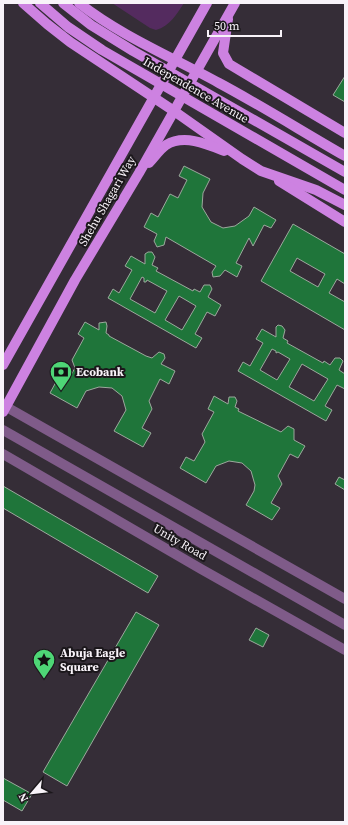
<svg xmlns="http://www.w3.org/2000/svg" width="348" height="825" font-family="'Source Serif 4',serif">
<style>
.green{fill:#542b5f}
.building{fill:#1f753a;stroke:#9ca89d;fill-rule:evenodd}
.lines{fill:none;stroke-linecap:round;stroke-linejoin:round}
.minor{stroke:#7f5b89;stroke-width:10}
.major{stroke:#cd82e1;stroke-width:10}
.labels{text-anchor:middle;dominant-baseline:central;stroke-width:4;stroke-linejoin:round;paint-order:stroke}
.street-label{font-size:12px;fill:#f8f3f9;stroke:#1b171b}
.poi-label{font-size:12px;font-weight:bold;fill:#f8f3f9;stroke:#1b171b;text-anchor:start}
</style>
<rect width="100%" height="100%" fill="#352d37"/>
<!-- green -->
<path class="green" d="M 112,3 L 184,3 C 176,15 170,26 156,30 L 150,28 Z"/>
<!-- building -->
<g class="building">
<polygon points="345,76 345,102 333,95"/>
<polygon points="184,166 210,179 203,193 202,207 211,222 223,228 235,226 249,216 254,207 276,220 271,228 264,225 253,246 249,238 236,263 242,266 237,277 225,270 220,276 213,277 212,272 216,266 166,237 164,245 157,247 154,241 157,234 144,227 151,213 158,217 170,194 178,198 187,180 179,176"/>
<path d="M 293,224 L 345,254 L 345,284 L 337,279 L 329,293 L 345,302 L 345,330 L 261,281 ZM 297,258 L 325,274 L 318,287 L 290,271 Z"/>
<path d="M 148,252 L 152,252 L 155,257 L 152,265 L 158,268 L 156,271 L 193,291 L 194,289 L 200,292 L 204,285 L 210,285 L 212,289 L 208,297 L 221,305 L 215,316 L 207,312 L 195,334 L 202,338 L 196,348 L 108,298 L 113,289 L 119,293 L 132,270 L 125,266 L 131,256 L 145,264 L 145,254 ZM 142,277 L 144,278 L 144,282 L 146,282 L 147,280 L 167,291 L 155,313 L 130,299 ZM 179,296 L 196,306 L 182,330 L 165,320 Z"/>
<polygon points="85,322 99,330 99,323 106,322 107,326 106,333 109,335 109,336 146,356 152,358 159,352 164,354 165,358 161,364 175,371 169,384 160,379 149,401 152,409 142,428 151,433 143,447 114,431 126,410 122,396 112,388 99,387 86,391 77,408 50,393 56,382 64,387 75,368 72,360 84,338 78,334"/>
<path d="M 278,325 L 282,326 L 285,330 L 283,338 L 288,341 L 287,343 L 323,363 L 324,361 L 330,365 L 335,358 L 340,358 L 343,361 L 339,370 L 345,374 L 345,389 L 337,385 L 325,406 L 332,410 L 326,421 L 238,371 L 243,362 L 250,366 L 263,343 L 256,339 L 262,329 L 276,337 L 276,327 ZM 272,349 L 276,351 L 276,353 L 278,352 L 290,359 L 277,380 L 260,370 ZM 302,364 L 328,379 L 314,401 L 289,387 Z"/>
<polygon points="214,396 228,404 229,397 235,397 237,401 235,407 239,409 238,411 281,432 288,426 294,429 294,440 305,446 298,458 290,454 278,476 282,484 271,503 280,508 272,520 246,505 254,491 255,485 251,471 242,463 229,461 216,466 206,483 180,468 186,457 194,461 205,442 202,434 214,412 208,409"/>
<polygon points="339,477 345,480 345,490 335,484"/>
<polygon points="3,486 158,576 148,593 3,508"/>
<polygon points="136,612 159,625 67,786 43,772"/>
<polygon points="256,628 269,635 263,647 249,640"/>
<polygon points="3,778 32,794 22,811 3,800"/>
</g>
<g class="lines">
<!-- minor -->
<g class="minor">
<polyline points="3,405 345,599"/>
<polyline points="3,430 345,625"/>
<polyline points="3,454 201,569 345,650"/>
</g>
<!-- major -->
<g class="major">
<polyline points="23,3 47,24 70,42 174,111 242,159 261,171 316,190 345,205"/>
<polyline points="40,3 68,27 102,50 345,190"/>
<polyline points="63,3 91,25 133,51 345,172"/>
<path d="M 79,3 C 121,36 172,57 219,83 C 262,106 303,132 345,156"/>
<polyline points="228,19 223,53 229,64 345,133"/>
<path d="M 149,163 C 155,157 159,150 166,145 C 184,134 207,144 224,151"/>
<polyline points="279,181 345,222"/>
<polyline points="3,365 207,3"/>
<polyline points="3,412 75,280 139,173 235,3"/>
</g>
</g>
<!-- icons -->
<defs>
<g id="bank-pin" transform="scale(1.15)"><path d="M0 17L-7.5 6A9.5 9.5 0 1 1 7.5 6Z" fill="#4ed676" stroke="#1b171b"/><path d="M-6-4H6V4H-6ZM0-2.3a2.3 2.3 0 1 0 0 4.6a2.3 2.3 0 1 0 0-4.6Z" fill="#111"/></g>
<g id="sight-pin" transform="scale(1.15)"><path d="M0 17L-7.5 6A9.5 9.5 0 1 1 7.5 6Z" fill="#4ed676" stroke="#1b171b"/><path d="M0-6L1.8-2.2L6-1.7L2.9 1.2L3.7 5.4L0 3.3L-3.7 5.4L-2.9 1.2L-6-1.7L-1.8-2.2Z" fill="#111"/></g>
</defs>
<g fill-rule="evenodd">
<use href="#bank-pin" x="61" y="372"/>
<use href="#sight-pin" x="44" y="660"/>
</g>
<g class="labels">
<!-- street labels -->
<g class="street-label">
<text transform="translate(196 90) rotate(30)">Independence Avenue</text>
<text transform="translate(107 201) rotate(-60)">Shehu Shagari Way</text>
<text transform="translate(180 542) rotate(30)">Unity Road</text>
</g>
<!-- poi labels -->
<g class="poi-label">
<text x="76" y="372">Ecobank</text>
<text x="60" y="653">Abuja Eagle<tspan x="60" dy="14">Square</tspan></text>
</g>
</g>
<!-- border -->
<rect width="348" height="825" fill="none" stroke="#f8f3f9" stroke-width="8"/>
<!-- north arrow -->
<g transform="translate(32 793) rotate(242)" stroke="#1b171b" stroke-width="3" paint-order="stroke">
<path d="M0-3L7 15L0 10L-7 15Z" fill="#f8f3f9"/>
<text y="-6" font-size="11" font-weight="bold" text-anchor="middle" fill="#f8f3f9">N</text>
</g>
<!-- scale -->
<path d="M208 30v6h73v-6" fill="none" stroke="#f8f3f9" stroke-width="2"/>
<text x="214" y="30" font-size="12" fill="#f8f3f9" stroke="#1b171b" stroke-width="3" paint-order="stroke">50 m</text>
</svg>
